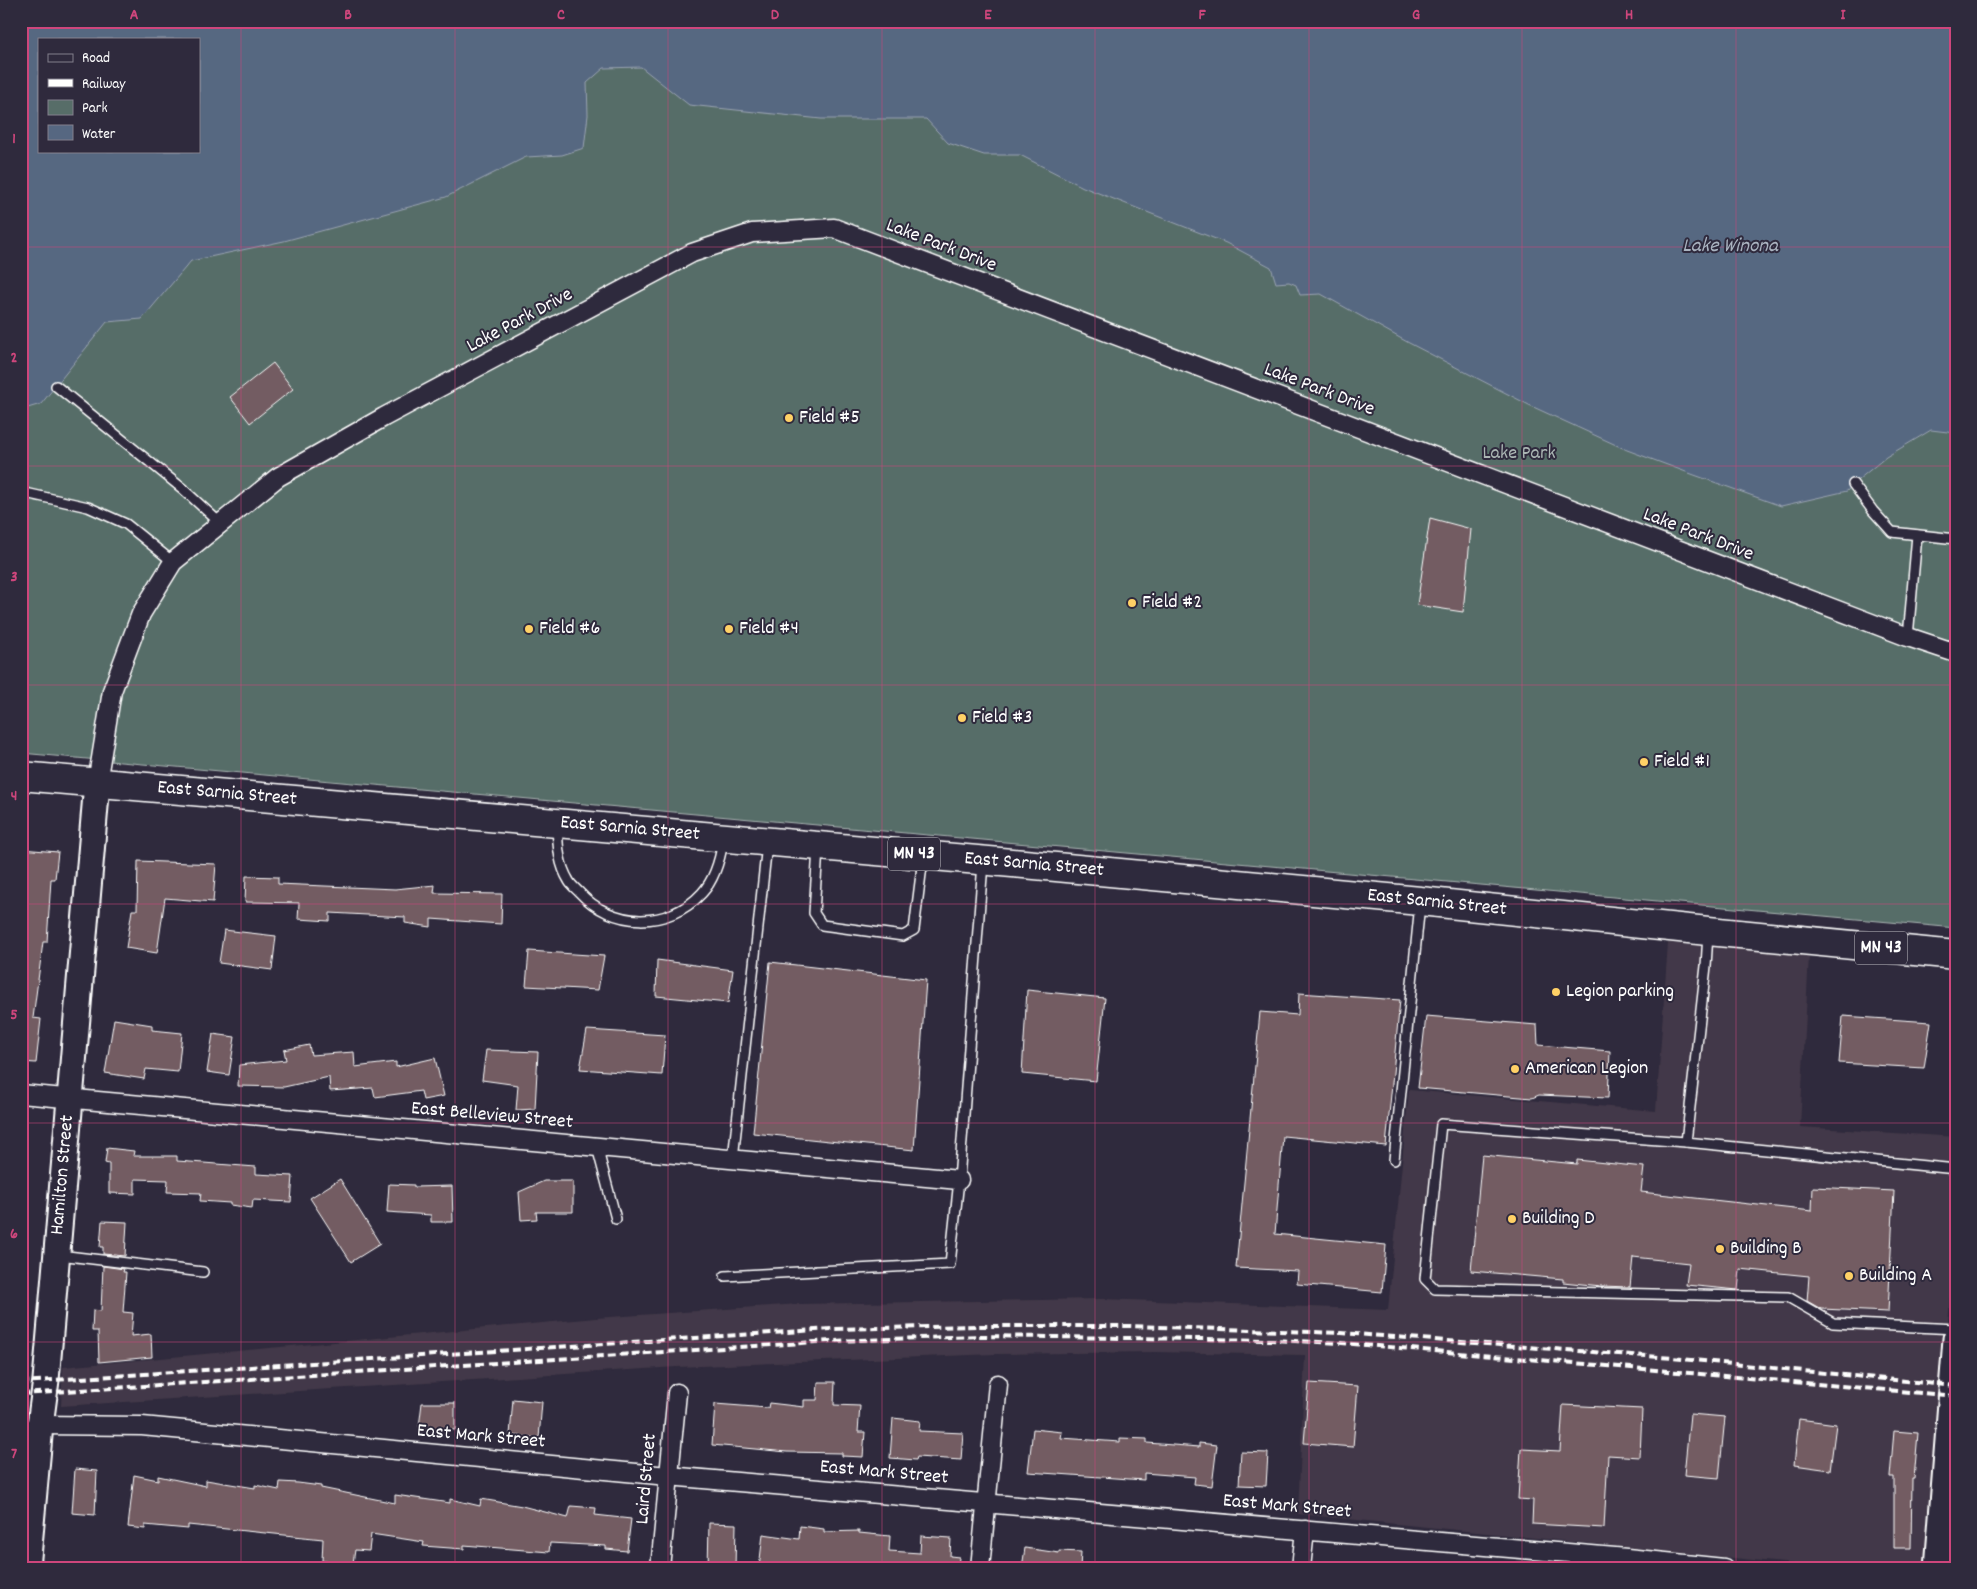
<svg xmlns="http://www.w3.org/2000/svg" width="1977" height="1589" font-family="Dekko,sans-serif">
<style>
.built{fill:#433948}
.green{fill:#576d68;stroke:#abb6b4;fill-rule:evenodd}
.water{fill:#566781;stroke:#9aa4b3;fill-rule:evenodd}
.building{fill:#735c62;stroke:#fff}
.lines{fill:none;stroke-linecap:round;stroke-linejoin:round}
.lane-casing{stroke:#fff;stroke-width:12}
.street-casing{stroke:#fff;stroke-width:21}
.secondary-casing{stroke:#fff;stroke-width:29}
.primary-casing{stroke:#fff;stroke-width:31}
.lane{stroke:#2f2a3d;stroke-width:9}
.street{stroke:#2f2a3d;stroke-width:18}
.secondary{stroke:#2f2a3d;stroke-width:25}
.primary{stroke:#2f2a3d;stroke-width:28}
.rail{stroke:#fff;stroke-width:4;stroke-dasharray:8 4;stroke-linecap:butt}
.grid{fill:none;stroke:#ce467c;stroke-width:1;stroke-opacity:0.55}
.poi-dot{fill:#ffd166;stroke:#2f2a3d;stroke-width:2}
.labels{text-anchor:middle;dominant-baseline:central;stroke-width:4;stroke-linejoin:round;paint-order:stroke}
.shield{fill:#2f2a3d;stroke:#c1bfc5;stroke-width:1}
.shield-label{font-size:19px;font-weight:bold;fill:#fff}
.street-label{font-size:20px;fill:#fff;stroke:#2f2a3d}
.poi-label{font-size:20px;fill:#fff;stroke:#2f2a3d;text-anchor:start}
.park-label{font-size:20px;fill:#abb6b4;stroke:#2f2a3d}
.water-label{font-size:21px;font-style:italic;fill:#aab3c0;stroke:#2f2a3d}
.neatline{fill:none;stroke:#ce467c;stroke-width:2}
.grid-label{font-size:16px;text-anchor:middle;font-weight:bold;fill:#ce467c}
</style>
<rect width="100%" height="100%" fill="#2f2a3d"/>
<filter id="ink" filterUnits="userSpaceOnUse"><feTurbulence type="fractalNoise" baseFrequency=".02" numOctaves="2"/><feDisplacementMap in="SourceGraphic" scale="10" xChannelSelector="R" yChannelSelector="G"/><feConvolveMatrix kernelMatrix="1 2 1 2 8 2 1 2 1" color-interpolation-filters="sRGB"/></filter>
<g filter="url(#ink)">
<!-- built -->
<polygon class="built" points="1668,943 1809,955 1800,1127 1956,1137 1956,1216 1945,1365 1956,1366 1956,1568 1833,1568 1298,1514 1305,1355 1155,1352 994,1354 676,1367 61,1406 63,1367 596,1318 800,1304 1102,1299 1388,1310 1409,1090 1656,1111"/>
<!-- green -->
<path class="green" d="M 21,21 L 1956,21 L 1956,928 L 21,753 ZM 39,39 L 199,39 L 199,151 L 39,151 Z"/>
<!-- water -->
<path class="water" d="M 21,21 L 1956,21 L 1956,433 L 1931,430 L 1886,457 L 1853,484 L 1847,491 L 1781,506 L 1686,472 L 1627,450 L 1529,405 L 1409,343 L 1321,294 L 1300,295 L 1296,285 L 1289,282 L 1276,283 L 1271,267 L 1226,243 L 1083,187 L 1020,155 L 984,155 L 948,143 L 926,119 L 821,119 L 689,105 L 641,67 L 604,68 L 587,83 L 588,115 L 584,148 L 562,155 L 526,157 L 446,197 L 284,241 L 191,261 L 142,319 L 107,322 L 41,404 L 21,410 ZM 39,39 L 199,39 L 199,151 L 39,151 Z"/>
<!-- building -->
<g class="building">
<polygon points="273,363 293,389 250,423 230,397"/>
<polygon points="1430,518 1471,529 1463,612 1417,605"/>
<polygon points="21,849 58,852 55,879 51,879 47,942 43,942 33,1018 41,1019 36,1063 21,1062"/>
<polygon points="138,861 216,864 213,902 165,898 157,953 126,948 132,910 137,910"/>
<polygon points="246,876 278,877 278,884 395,889 435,885 434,893 502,894 501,924 431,919 431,927 405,923 405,917 330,913 330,921 298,919 299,903 245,902"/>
<polygon points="224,930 276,936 272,970 219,963"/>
<polygon points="529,951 604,956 598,990 526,986"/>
<polygon points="657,960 733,970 728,1003 656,996"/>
<polygon points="770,962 926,980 914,1150 753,1133"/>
<polygon points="1027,990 1105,998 1096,1081 1022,1074"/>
<polygon points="1299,993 1400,1000 1386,1146 1283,1136 1275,1234 1386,1245 1382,1292 1297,1284 1298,1271 1236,1268 1260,1012 1298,1015"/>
<polygon points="1426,1016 1537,1025 1538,1045 1610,1051 1608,1098 1539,1095 1532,1098 1418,1088"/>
<polygon points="1843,1016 1931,1022 1924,1068 1839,1063"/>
<polygon points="114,1019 152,1025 152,1030 182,1033 178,1072 146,1069 144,1079 105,1073"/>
<polygon points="587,1030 665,1035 662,1075 580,1069"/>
<polygon points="213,1034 235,1037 229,1075 207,1072"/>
<polygon points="309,1045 311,1055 354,1052 355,1067 396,1062 396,1067 435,1058 444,1096 423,1100 421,1091 375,1097 373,1088 330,1091 329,1077 284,1087 238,1086 239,1065 286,1060 284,1050"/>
<polygon points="486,1050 538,1052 535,1109 516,1110 518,1085 482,1080"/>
<polygon points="107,1148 134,1151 133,1156 177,1156 177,1161 256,1167 256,1174 293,1176 291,1202 253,1200 252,1208 230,1205 230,1203 200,1201 201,1193 167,1192 168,1180 135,1179 135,1194 109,1193 109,1164 105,1163"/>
<polygon points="1482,1155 1577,1164 1577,1160 1644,1167 1641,1192 1812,1211 1813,1187 1894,1191 1888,1312 1821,1309 1807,1301 1809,1276 1740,1269 1738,1290 1686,1285 1689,1263 1633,1257 1630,1287 1601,1286 1563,1282 1563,1279 1471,1271"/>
<polygon points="340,1179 380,1244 351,1262 310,1198"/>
<polygon points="544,1181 573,1181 573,1212 536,1212 537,1219 521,1220 519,1192"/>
<polygon points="389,1184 414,1185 414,1187 452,1186 453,1222 431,1222 431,1215 387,1212"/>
<polygon points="102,1221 127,1222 125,1256 103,1254 103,1247 100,1247"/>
<polygon points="103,1266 124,1269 123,1272 126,1272 123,1312 133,1313 131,1336 151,1334 152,1357 99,1362 98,1331 92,1331 93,1310 101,1311"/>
<polygon points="818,1382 835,1382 834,1405 860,1406 858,1432 865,1432 863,1457 842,1456 842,1453 787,1452 712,1445 715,1404 768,1408 769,1403 804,1407 804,1400 817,1400"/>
<polygon points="1309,1383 1358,1386 1353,1447 1304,1443"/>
<polygon points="513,1399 542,1402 539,1438 510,1435"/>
<polygon points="422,1403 455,1403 455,1430 419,1427"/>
<polygon points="1563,1405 1642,1409 1640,1457 1608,1455 1604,1528 1532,1524 1533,1500 1518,1499 1521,1449 1560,1451"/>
<polygon points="1690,1414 1725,1417 1719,1478 1684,1475"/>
<polygon points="893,1418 920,1421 919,1431 963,1433 961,1460 917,1457 916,1460 890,1458"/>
<polygon points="1799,1419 1836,1424 1830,1470 1794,1465"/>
<polygon points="1033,1429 1062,1432 1061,1438 1120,1442 1120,1438 1147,1439 1147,1443 1199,1447 1199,1443 1217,1445 1212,1486 1194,1484 1195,1477 1144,1473 1144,1480 1028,1472"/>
<polygon points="1894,1431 1918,1433 1914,1479 1912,1479 1911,1548 1894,1548 1894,1477 1890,1477"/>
<polygon points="1241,1452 1268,1453 1266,1486 1239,1485"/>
<polygon points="75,1469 97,1471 95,1515 72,1513"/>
<polygon points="134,1475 158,1480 158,1476 206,1486 206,1480 255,1488 255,1485 279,1490 280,1482 298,1483 321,1486 321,1488 395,1503 395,1495 450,1503 450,1499 480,1506 481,1499 522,1506 568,1518 571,1506 596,1508 595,1515 631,1519 627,1551 606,1549 606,1546 550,1543 549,1552 464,1545 464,1549 423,1546 424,1542 371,1534 369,1551 355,1550 353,1563 322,1561 323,1539 188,1525 188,1529 145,1525 145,1529 128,1527"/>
<polygon points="709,1523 736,1524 735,1568 708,1568"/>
<polygon points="800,1526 824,1529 824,1532 859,1531 859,1533 890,1536 889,1551 920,1553 921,1536 951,1538 950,1556 959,1557 958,1568 759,1568 763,1534 799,1539"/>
<polygon points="1025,1548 1059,1553 1059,1551 1081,1552 1080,1568 1022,1568"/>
</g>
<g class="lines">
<!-- lane casing -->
<g class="lane-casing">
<g id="lane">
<polyline points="56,386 183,489 220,523"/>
<polyline points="1853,484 1873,511 1892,532 1956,539"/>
<polyline points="21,492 88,507 126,524 173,562"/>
<polyline points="1908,637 1917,535"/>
<path d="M 557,825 C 558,845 558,863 569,881 C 571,885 576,889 579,892 C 612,928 668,930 702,893 C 715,879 720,860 723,841"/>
<polyline points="818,848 814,913 822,925 903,936 914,930 923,858"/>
<polyline points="1686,1142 1706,966 1708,934"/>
<polyline points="597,1147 616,1219"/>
<polyline points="733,1159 767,844"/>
<polyline points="1394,1160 1420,904"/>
<polyline points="1956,1169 1686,1142 1441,1124 1425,1279 1435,1289 1788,1297 1833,1323 1956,1329"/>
<polyline points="59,1255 203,1272"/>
<polyline points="725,1276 950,1264 959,1180 983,863"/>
</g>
</g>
<!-- street casing -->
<g class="street-casing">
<g id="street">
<polyline points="97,783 112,691 141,614 173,562 278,477 384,417 692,253 752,233 834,228 1908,637 1956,653"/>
<polyline points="21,1094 959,1180"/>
<polyline points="40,1425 142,1426 668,1476 1627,1558 1724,1568"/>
<polyline points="660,1568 677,1393"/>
<polyline points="980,1568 998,1384"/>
<polyline points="1301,1568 1305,1530"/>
</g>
</g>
<!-- secondary casing -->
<g class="secondary-casing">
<g id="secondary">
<polyline points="27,1568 40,1425 46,1380 97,783"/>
<polyline points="1938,1568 1956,1339"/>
</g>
</g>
<!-- primary casing -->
<g class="primary-casing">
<polyline id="primary" points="21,776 1024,864 1420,901 1708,931 1956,955"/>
</g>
<!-- lane -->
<use href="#lane" class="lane"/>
<!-- street -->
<use href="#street" class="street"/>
<!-- secondary -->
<use href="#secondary" class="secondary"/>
<!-- primary -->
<use href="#primary" class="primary"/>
<!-- rail -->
<g class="rail">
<polyline points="21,1382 832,1329 980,1326 1130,1326 1342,1333 1672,1358 1956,1386"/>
<polyline points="21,1394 832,1341 979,1336 1272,1340 1342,1343 1956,1396"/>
</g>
</g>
</g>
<!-- grid -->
<path class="grid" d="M 241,21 L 241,1568M 455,21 L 455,1568M 668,21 L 668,1568M 882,21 L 882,1568M 1095,21 L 1095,1568M 1309,21 L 1309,1568M 1522,21 L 1522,1568M 1736,21 L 1736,1568M 21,247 L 1956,247M 21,466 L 1956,466M 21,685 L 1956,685M 21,904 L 1956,904M 21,1123 L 1956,1123M 21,1342 L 1956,1342"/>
<!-- markers -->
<g class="poi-dot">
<circle cx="789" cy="418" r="5"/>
<circle cx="1132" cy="603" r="5"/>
<circle cx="529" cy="629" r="5"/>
<circle cx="729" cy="629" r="5"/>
<circle cx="962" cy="718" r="5"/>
<circle cx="1644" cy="762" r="5"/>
<circle cx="1556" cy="992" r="5"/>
<circle cx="1515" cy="1069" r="5"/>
<circle cx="1512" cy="1219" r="5"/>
<circle cx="1720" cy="1249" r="5"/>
<circle cx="1849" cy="1276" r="5"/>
</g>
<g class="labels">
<!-- shield labels -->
<g class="shield">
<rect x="888" y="837.5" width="52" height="33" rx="4"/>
<rect x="1855" y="931.5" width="52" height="33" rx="4"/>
</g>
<g class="shield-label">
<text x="914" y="854">MN 43</text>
<text x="1881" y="948">MN 43</text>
</g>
<!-- street labels -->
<g class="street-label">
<text transform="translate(941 246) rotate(21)">Lake Park Drive</text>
<text transform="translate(520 321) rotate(-28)">Lake Park Drive</text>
<text transform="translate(1319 390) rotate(21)">Lake Park Drive</text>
<text transform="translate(1698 535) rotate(21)">Lake Park Drive</text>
<text transform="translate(227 794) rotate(5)">East Sarnia Street</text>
<text transform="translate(630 829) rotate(5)">East Sarnia Street</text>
<text transform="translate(1034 865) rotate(5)">East Sarnia Street</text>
<text transform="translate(1437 903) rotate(6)">East Sarnia Street</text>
<text transform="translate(492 1116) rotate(5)">East Belleview Street</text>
<text transform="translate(63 1175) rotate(-85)">Hamilton Street</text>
<text transform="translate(481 1437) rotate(5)">East Mark Street</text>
<text transform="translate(884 1473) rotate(5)">East Mark Street</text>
<text transform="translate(647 1479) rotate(-85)">Laird Street</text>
<text transform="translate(1287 1507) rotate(5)">East Mark Street</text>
</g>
<!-- poi labels -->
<g class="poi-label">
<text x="799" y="418">Field #5</text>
<text x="1142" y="603">Field #2</text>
<text x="539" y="629">Field #6</text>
<text x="739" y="629">Field #4</text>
<text x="972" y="718">Field #3</text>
<text x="1654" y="762">Field #1</text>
<text x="1566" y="992">Legion parking</text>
<text x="1525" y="1069">American Legion</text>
<text x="1522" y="1219">Building D</text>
<text x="1730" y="1249">Building B</text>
<text x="1859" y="1276">Building A</text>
</g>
<!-- park labels -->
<g class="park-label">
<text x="1519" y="454">Lake Park</text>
</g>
<!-- water labels -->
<g class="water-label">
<text x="1730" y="247">Lake Winona</text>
</g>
</g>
<!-- margin -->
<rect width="1977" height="1589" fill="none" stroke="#2f2a3d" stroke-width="55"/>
<!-- legend -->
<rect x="38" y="38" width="162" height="115" fill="#2f2a3d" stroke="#827f8b"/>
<rect x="48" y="54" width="25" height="8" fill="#2f2a3d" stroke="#827f8b"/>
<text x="82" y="62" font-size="15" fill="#ffffff">Road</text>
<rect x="48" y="79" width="25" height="8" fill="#ffffff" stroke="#827f8b"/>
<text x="82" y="88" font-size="15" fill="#ffffff">Railway</text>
<rect x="48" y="100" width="25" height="15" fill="#576d68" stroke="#827f8b"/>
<text x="82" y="112" font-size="15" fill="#ffffff">Park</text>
<rect x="48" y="125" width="25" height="15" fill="#566781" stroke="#827f8b"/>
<text x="82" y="138" font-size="15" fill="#ffffff">Water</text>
<rect x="28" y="28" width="1922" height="1534" class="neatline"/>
<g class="grid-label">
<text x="134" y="19">A</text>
<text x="348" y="19">B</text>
<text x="561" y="19">C</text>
<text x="775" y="19">D</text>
<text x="988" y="19">E</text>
<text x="1202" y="19">F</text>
<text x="1416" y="19">G</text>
<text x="1629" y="19">H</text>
<text x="1843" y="19">I</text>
<text x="14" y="143">1</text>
<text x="14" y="362">2</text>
<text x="14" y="581">3</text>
<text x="14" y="800">4</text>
<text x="14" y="1019">5</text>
<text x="14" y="1238">6</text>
<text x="14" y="1458">7</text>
</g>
</svg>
